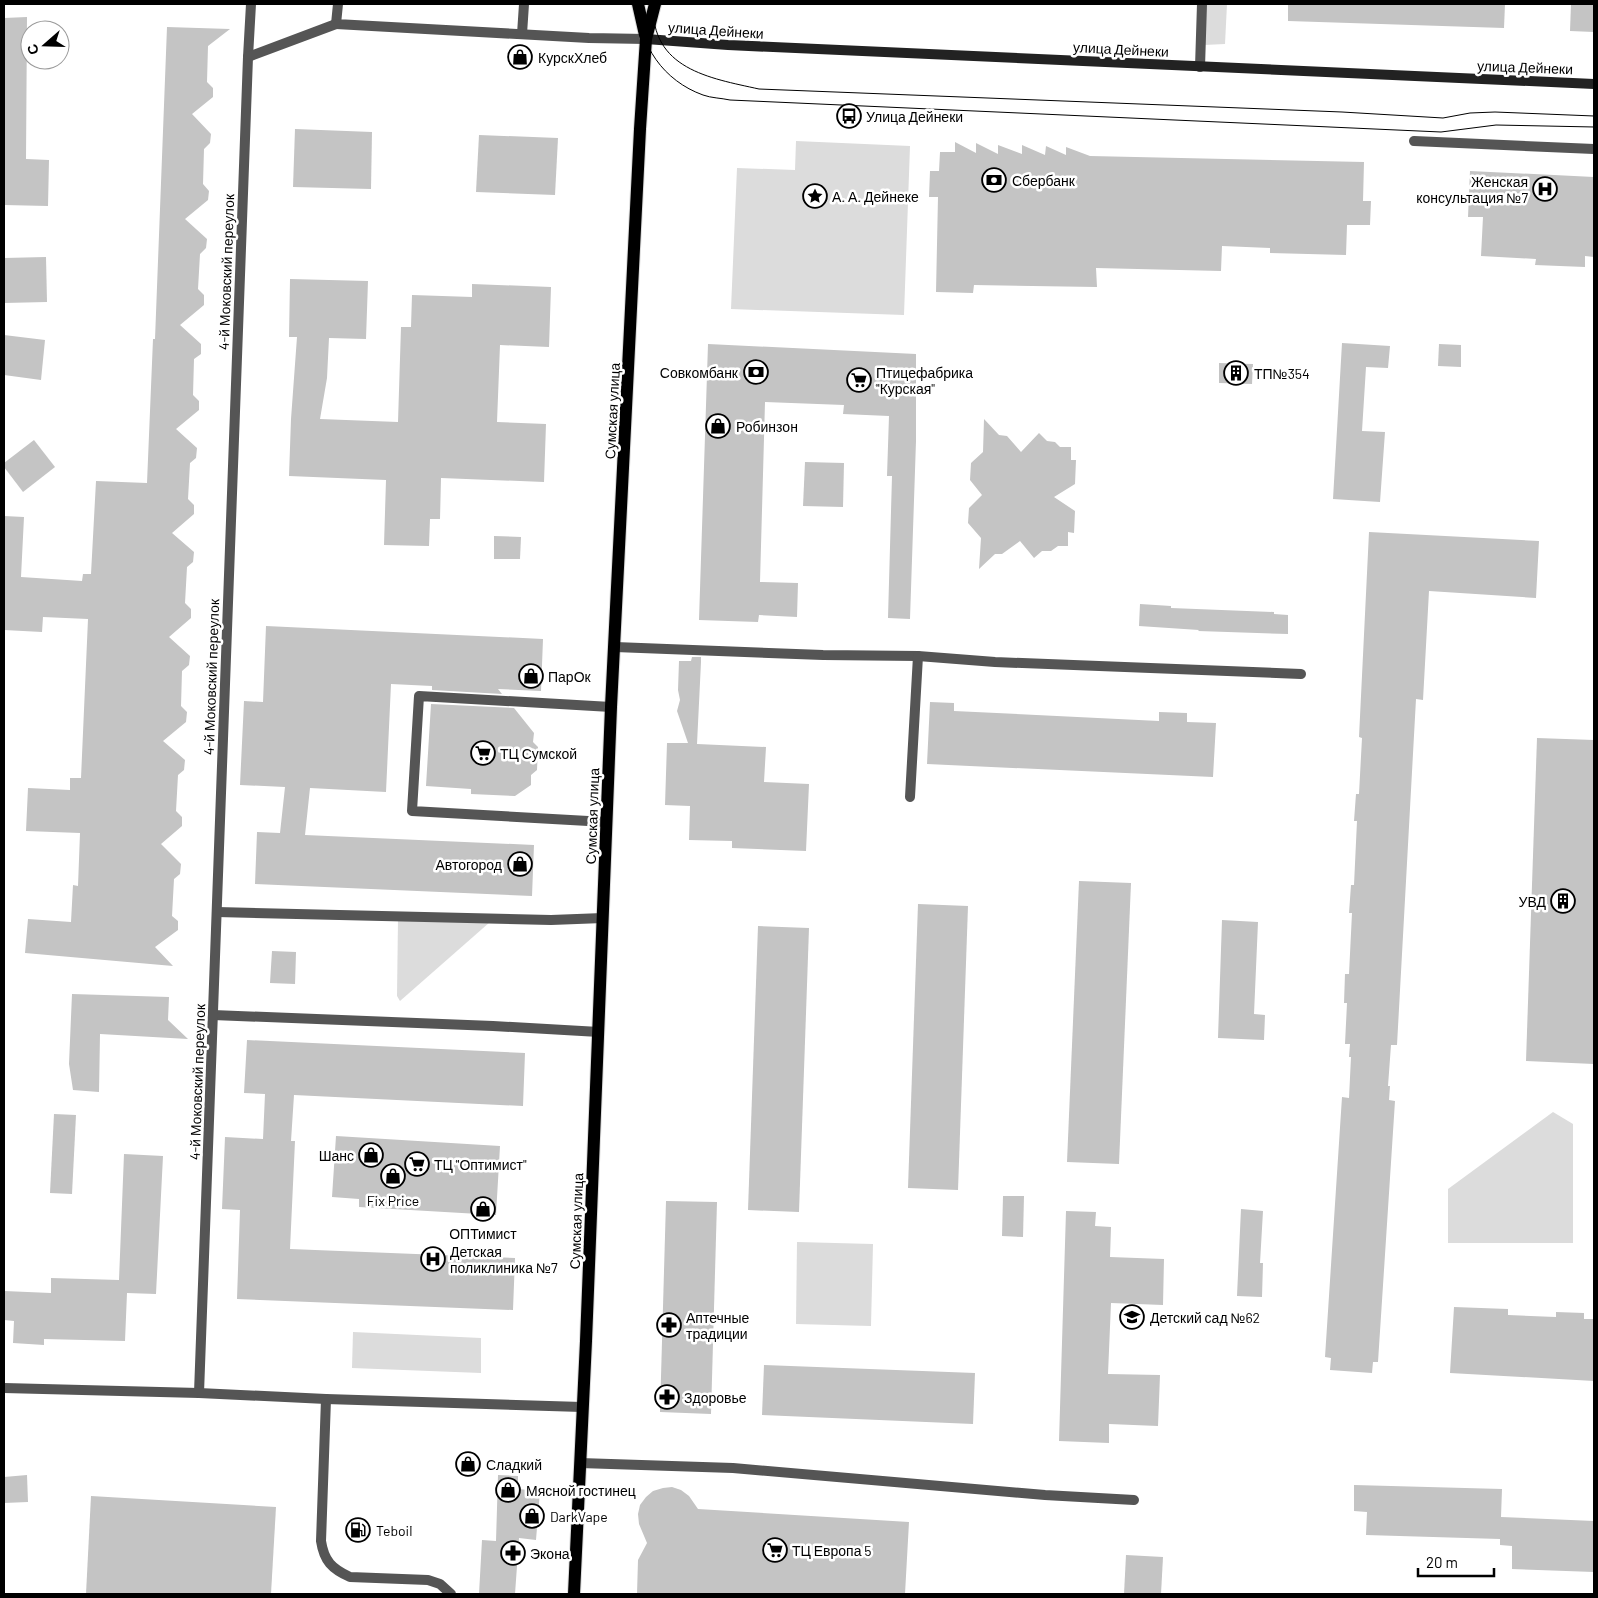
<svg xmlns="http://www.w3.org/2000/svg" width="1598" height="1598" font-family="Barlow,sans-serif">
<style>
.green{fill:#dcdcdc}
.building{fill:#c4c4c4}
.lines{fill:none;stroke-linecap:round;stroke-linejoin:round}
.primary-casing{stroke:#dbdbdb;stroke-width:14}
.service{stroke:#555;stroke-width:10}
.minor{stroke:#555;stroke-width:10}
.tertiary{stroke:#555;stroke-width:10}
.secondary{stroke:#222;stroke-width:10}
.primary{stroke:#000;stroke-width:12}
.tram{stroke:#000;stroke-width:1}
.labels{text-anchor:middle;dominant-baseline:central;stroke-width:5;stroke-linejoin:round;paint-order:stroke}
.street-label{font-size:14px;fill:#000;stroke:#fff}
.poi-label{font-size:14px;fill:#000;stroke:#fff;text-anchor:start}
</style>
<rect width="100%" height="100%" fill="#fff"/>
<!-- green -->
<g class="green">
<polygon points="1206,4 1227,4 1225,44 1204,45"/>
<polygon points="796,141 910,146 904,315 731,309 737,168 795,170"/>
<polygon points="398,919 490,922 400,1001 397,996"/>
<polygon points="1553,1112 1573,1124 1573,1243 1448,1243 1448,1189"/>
<polygon points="797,1242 873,1244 871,1326 796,1324"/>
<polygon points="353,1332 481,1338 481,1373 352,1368"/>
</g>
<!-- building -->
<g class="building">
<polygon points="1288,4 1505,4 1504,28 1288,21"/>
<polygon points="1571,4 1594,4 1594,32 1570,31"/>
<polygon points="27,17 26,159 49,160 48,206 4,205 4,18"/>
<polygon points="167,27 230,29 208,46 207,82 213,88 213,97 192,114 211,134 210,143 204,149 203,184 209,191 208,200 185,219 207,239 206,248 200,254 198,289 204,295 204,305 180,325 201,344 201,354 194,359 193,395 199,401 199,410 176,429 197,448 196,458 190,463 188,499 194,505 194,514 172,533 194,552 193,562 187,567 185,603 191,609 191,618 169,637 190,656 189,665 182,671 181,706 187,712 186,722 163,741 185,760 184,770 178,775 176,811 182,817 182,826 161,844 181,864 180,874 174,879 172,916 178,921 178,930 155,947 173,966 25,953 28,919 71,922 73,885 78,886 80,833 26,831 28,788 70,790 70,778 81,778 88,619 43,617 42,632 4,630 4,516 24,517 21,577 82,581 83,574 91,574 96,481 147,483 153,339 155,339"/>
<polygon points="295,129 372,132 371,189 293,187"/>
<polygon points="479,135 558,138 555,195 476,192"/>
<polygon points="955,142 976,153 976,143 998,154 998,145 1022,154 1022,145 1045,155 1046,146 1066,155 1066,147 1090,156 1364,162 1363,201 1371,201 1370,225 1347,225 1346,255 1270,253 1270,248 1222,246 1221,271 1096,268 1097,287 974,285 973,293 936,292 938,197 929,197 930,171 939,171 940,152 955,152"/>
<polygon points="1470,171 1594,177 1594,257 1585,256 1585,267 1535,265 1536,259 1481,256 1483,217 1468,217"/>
<polygon points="46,257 47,302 4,303 4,258"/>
<polygon points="290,279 368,281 366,339 329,338 327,378 320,419 398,422 401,327 411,327 412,295 472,297 472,284 551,287 549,347 500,345 497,422 546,424 544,482 441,478 440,519 430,519 429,546 384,545 386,480 289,476 291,419 297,337 289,337"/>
<polygon points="4,335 45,340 41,380 4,375"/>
<polygon points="1342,343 1390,346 1388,368 1366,367 1362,431 1385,432 1380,502 1333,499"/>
<polygon points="708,344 916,354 916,441 910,619 888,618 892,476 887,476 889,416 843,414 844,405 765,402 760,582 798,583 797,617 759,615 758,622 699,620"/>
<polygon points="1439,344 1461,345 1461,367 1438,366"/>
<polygon points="1219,363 1253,364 1252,384 1219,383"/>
<polygon points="984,419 999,435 1007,436 1021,452 1039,433 1047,441 1055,442 1060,447 1071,447 1071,460 1076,460 1075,484 1054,497 1075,511 1074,533 1068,532 1068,546 1058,546 1051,551 1042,551 1034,558 1020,541 1002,554 995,554 979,569 981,538 968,523 969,508 982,495 970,480 971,463 983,452"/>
<polygon points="34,440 55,467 23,492 4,467 4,463"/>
<polygon points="805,462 844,463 843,507 803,506"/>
<polygon points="1369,532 1539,541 1536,598 1429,591 1423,700 1416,699 1397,1045 1391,1045 1388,1086 1390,1086 1389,1100 1395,1101 1378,1362 1373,1362 1372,1373 1330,1370 1331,1358 1325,1357 1342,1097 1349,1098 1351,1057 1349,1057 1350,1044 1345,1044 1347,1003 1344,1003 1345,974 1349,974 1352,913 1349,913 1351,885 1354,885 1357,821 1354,821 1356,794 1359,794 1362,738 1359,737"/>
<polygon points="494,536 521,537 520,559 494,559"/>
<polygon points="1140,604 1171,606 1171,608 1274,612 1274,614 1288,615 1288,634 1198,631 1199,630 1139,626"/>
<polygon points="266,626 543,639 541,691 498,689 502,694 432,690 432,686 391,684 386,792 310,788 305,835 534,845 532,896 255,884 257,832 280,833 285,787 240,785 244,701 263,702"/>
<polygon points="692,657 701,657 701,662 697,744 766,747 764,782 809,784 806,851 732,848 732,841 689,840 690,806 665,805 667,743 688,743 677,711 680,700 678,690 679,661 691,661"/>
<polygon points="930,702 954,703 954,711 1159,721 1159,712 1187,713 1187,722 1216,723 1213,777 927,764"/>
<polygon points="431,704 514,708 534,733 533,742 538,747 537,770 531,775 531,785 515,796 471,794 471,789 426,786"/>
<polygon points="1537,738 1594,740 1594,1064 1526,1061"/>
<polygon points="1079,881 1131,883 1119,1164 1067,1162"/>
<polygon points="918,904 968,906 958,1190 908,1188"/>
<polygon points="1222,920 1258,922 1254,1014 1265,1015 1264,1040 1218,1038"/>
<polygon points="758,926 809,928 799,1212 748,1210"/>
<polygon points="272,951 296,952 295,984 270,983"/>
<polygon points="72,994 169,997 168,1020 188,1039 100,1034 99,1092 73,1090 69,1064"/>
<polygon points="247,1040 525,1053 523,1106 294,1095 291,1141 295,1141 290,1249 515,1258 513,1310 237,1299 240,1210 222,1209 225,1137 263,1139 265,1094 244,1093"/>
<polygon points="54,1114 76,1115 72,1194 50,1193"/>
<polygon points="336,1136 500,1146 496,1215 359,1207 359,1199 332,1197"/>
<polygon points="124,1154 163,1156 156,1294 127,1293 125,1341 44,1339 44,1345 13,1343 14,1321 4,1320 4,1291 51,1293 51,1278 119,1280"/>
<polygon points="1003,1196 1024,1196 1023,1237 1002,1236"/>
<polygon points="666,1201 717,1202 711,1414 660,1412"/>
<polygon points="1241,1209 1263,1211 1260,1263 1263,1263 1262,1297 1237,1296"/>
<polygon points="1066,1211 1096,1212 1095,1226 1111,1227 1110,1257 1164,1259 1163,1305 1111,1303 1108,1374 1160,1375 1158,1426 1109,1424 1109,1443 1059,1441"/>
<polygon points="1454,1307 1508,1309 1508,1315 1556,1317 1556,1312 1584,1313 1584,1319 1594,1319 1594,1381 1450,1373"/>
<polygon points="764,1365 975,1373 973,1424 762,1415"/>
<polygon points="27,1475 28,1502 4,1503 4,1477"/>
<polygon points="498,1475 518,1476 518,1489 540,1491 536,1540 519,1538 515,1594 479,1594 482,1540 496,1541"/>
<polygon points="1354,1485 1502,1489 1501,1517 1594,1521 1594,1572 1512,1569 1512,1546 1500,1545 1500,1539 1366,1535 1367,1512 1354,1511"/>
<polygon points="672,1487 681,1490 689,1496 698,1509 909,1522 905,1594 637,1594 638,1560 647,1543 639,1524 638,1514 640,1505 646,1497 653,1491 663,1488"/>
<polygon points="91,1496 276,1507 271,1594 86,1594"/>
<polygon points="1126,1555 1163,1557 1161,1594 1124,1594"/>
</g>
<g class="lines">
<!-- primary casing -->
<g class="primary-casing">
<g id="primary">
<polyline points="638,4 645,35"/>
<polyline points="574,1594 586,1341 611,707 640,129 646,39 655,4"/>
</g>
</g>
<!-- service -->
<g class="service">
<polyline points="522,34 524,4"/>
<polyline points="248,57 251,4"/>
<polyline points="1414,141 1594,149"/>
<polyline points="615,647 823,655 918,656 995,662 1301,674"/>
<polyline points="910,797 918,656"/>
<polyline points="606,822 412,811 419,696 611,707"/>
<polyline points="217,912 551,920 603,918"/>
<polyline points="213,1015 493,1026 599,1032"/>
<path d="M 326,1399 L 321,1541 C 324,1561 332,1569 350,1577 L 428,1580 L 440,1584 L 451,1594"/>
<polyline points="580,1463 733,1468 1045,1495 1134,1500"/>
</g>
<!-- minor -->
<g class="minor">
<polyline points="338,4 336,24 589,38 646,39"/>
<polyline points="1200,67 1202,4"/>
<polyline points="199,1393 248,57 336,24"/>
</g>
<!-- tertiary -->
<polyline class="tertiary" points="4,1388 199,1393 326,1399 582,1407"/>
<!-- secondary -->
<polyline class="secondary" points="646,39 728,45 1594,84"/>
<!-- primary -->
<use href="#primary" class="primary"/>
<!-- tram -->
<g class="tram">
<path d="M 639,4 C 638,45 664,81 703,95 C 711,98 721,98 730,100 L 1441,132 L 1496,125 L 1594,127"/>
<path d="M 653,4 C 651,69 709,78 759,89 L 1342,112 L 1443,118 L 1470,113 L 1495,112 L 1594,116"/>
</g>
</g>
<!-- icons -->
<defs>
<g id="shop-ring" transform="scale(1.25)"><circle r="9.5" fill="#fff" stroke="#000" stroke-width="1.5"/><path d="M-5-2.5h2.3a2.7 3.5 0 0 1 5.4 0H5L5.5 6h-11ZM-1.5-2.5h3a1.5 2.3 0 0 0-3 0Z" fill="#000"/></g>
<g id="bus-ring" transform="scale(1.25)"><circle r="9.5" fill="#fff" stroke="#000" stroke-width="1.5"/><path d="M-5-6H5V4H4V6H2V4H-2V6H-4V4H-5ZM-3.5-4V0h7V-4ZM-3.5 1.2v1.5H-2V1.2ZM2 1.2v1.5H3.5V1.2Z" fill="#000"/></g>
<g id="bank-ring" transform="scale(1.25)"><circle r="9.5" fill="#fff" stroke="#000" stroke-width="1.5"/><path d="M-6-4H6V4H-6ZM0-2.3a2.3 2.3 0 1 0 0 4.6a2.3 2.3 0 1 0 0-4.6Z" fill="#000"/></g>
<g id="hospital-ring" transform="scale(1.25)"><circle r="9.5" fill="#fff" stroke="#000" stroke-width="1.5"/><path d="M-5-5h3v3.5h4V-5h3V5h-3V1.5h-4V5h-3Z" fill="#000"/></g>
<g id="sight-ring" transform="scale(1.25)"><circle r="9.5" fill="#fff" stroke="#000" stroke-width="1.5"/><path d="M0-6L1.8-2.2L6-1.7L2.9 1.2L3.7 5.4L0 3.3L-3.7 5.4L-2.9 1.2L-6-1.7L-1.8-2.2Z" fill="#000"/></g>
<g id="building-ring" transform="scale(1.25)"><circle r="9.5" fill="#fff" stroke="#000" stroke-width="1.5"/><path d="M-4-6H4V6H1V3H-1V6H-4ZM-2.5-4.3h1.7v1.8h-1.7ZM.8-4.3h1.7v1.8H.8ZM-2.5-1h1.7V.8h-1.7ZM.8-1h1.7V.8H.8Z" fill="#000"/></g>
<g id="supermarket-ring" transform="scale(1.25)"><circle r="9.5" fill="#fff" stroke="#000" stroke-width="1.5"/><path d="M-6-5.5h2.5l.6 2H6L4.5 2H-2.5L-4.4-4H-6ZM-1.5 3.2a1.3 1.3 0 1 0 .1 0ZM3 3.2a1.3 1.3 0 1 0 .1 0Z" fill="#000"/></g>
<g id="school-ring" transform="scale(1.25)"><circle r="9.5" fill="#fff" stroke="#000" stroke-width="1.5"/><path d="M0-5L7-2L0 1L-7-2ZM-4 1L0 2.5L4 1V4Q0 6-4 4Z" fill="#000"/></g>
<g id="pharmacy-ring" transform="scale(1.25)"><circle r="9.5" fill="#fff" stroke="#000" stroke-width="1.5"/><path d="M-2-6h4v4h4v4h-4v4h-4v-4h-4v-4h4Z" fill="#000"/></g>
<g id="fuel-ring" transform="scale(1.25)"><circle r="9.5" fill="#fff" stroke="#000" stroke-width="1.5"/><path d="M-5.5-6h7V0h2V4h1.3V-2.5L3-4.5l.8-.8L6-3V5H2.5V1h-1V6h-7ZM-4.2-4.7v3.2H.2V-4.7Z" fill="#000"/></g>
</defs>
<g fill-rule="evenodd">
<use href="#shop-ring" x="520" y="57"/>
<use href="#bus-ring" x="849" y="116"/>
<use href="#bank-ring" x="994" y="180"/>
<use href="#hospital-ring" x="1545" y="189"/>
<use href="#sight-ring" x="815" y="196"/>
<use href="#bank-ring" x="756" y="372"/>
<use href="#building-ring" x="1236" y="373"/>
<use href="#supermarket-ring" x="859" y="380"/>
<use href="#shop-ring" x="718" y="426"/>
<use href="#shop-ring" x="531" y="676"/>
<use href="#supermarket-ring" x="483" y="753"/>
<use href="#shop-ring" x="520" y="864"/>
<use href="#building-ring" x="1563" y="901"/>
<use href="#shop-ring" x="371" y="1155"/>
<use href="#supermarket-ring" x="417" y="1164"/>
<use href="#shop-ring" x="393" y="1176"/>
<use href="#shop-ring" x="483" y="1209"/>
<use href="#hospital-ring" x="433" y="1259"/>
<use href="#school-ring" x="1132" y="1317"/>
<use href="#pharmacy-ring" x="669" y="1325"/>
<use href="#pharmacy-ring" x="667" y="1397"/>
<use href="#shop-ring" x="468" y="1464"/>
<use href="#shop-ring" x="508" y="1490"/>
<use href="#shop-ring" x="532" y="1516"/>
<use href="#fuel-ring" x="358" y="1530"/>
<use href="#supermarket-ring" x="775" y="1550"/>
<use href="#pharmacy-ring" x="513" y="1553"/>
</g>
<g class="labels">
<!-- street labels -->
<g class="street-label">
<text transform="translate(716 30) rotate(4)">улица Дейнеки</text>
<text transform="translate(1121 49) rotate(3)">улица Дейнеки</text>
<text transform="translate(1525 67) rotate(2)">улица Дейнеки</text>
<text transform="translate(226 272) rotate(-88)">4-й Моковский переулок</text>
<text transform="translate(612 411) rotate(-87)">Сумская улица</text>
<text transform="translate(211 677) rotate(-88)">4-й Моковский переулок</text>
<text transform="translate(592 816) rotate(-88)">Сумская улица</text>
<text transform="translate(197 1082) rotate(-88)">4-й Моковский переулок</text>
<text transform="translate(576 1221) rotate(-88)">Сумская улица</text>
</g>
<!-- poi labels -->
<g class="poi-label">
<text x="538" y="57">КурскХлеб</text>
<text x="866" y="116">Улица Дейнеки</text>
<text x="1012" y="180">Сбербанк</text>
<text x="1528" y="181" text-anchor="end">Женская<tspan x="1528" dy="16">консультация №7</tspan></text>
<text x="832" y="196">А. А. Дейнеке</text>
<text x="738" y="372" text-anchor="end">Совкомбанк</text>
<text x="876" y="372">Птицефабрика<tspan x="876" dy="16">"Курская"</tspan></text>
<text x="1254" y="373">ТП№354</text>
<text x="736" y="426">Робинзон</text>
<text x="548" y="676">ПарОк</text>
<text x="500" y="753">ТЦ Сумской</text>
<text x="502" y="864" text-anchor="end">Автогород</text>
<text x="1546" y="901" text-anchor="end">УВД</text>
<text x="354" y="1155" text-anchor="end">Шанс</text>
<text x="434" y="1164">ТЦ "Оптимист"</text>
<text x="393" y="1200" text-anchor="middle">Fix Price</text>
<text x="483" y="1233" text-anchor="middle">ОПТимист</text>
<text x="450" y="1251">Детская<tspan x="450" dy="16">поликлиника №7</tspan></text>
<text x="686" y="1317">Аптечные<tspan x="686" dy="16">традиции</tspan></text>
<text x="1150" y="1317">Детский сад №62</text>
<text x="684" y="1397">Здоровье</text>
<text x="486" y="1464">Сладкий</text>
<text x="526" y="1490">Мясной гостинец</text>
<text x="550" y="1516">DarkVape</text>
<text x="376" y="1530">Teboil</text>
<text x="792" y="1550">ТЦ Европа 5</text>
<text x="530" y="1553">Экона</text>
</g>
</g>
<!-- border -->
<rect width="1598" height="1598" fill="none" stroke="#000000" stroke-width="10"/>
<!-- north arrow -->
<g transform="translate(45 45) rotate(250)"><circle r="24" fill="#ffffff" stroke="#999999"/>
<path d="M0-4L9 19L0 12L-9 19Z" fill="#000000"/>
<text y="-8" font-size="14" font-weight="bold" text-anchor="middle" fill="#000000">С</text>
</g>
<!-- scale -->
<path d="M1418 1568v8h76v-8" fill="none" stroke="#000000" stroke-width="2.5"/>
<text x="1426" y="1568" font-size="15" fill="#000000" stroke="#ffffff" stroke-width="4" paint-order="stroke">20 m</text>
</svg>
